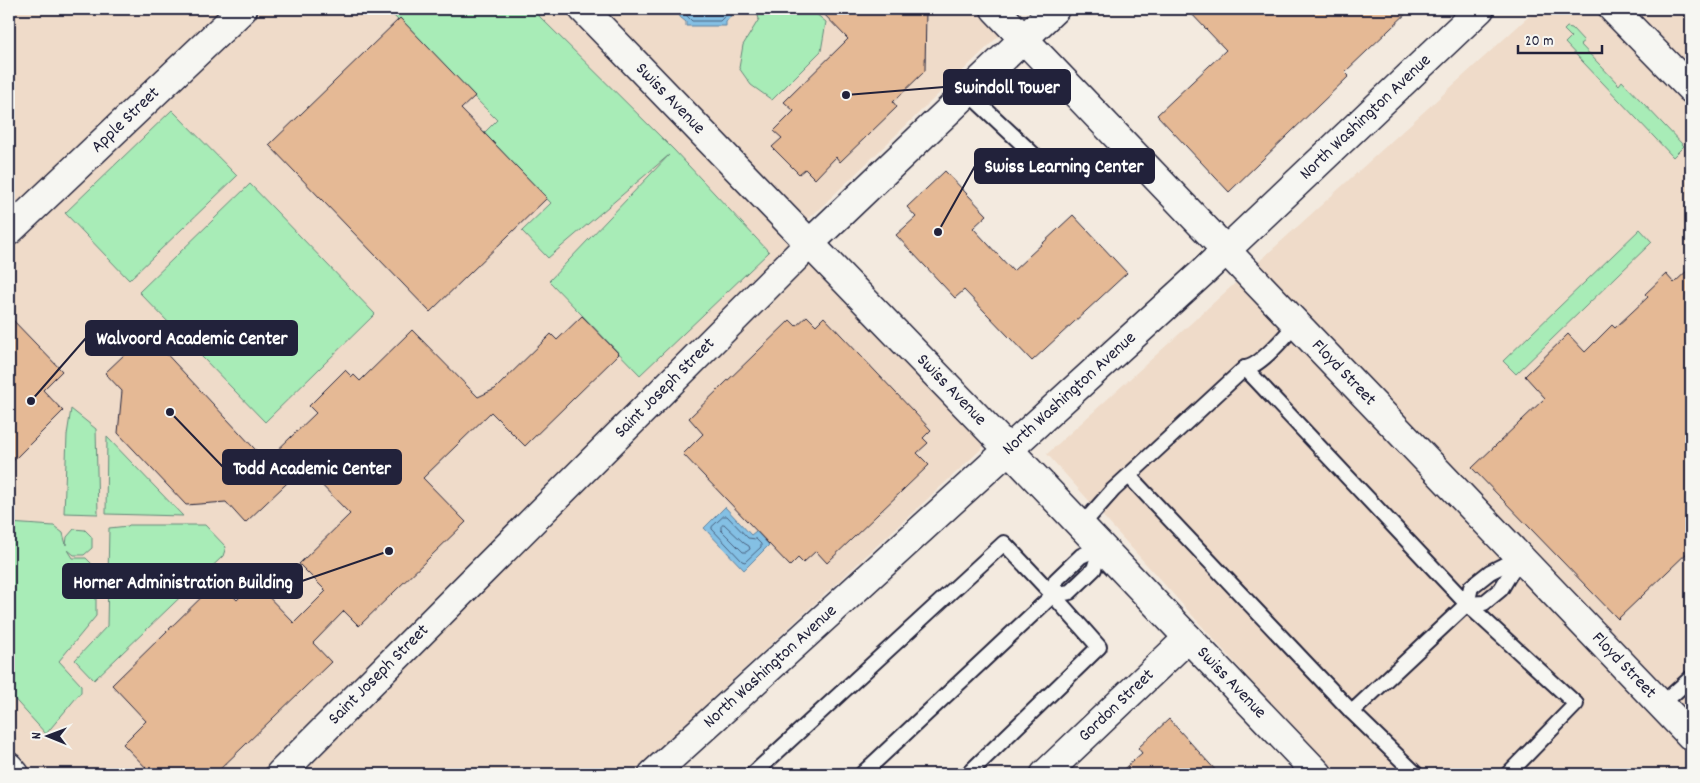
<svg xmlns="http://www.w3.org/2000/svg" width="1700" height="783" font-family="Dekko,sans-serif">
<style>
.built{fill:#efdbc9}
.green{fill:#a8ecb7;stroke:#658779}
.water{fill:#84c0e4;stroke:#5d81a0}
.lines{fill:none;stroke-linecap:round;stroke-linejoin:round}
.shore{stroke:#49617f;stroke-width:1}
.building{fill:#e5b995;stroke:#22223b}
.service-casing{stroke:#22223b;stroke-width:18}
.minor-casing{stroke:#22223b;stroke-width:31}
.tertiary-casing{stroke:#22223b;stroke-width:31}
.service{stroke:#f6f6f2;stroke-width:14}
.minor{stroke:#f6f6f2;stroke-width:28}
.tertiary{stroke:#f6f6f2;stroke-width:28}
.labels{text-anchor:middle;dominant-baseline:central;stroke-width:5;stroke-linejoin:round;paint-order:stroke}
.street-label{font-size:18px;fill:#22223b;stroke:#f6f6f2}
.leader{fill:none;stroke:#22223b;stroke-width:2}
.callout-dot{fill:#22223b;stroke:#f6f6f2;stroke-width:2}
.callout{fill:#22223b;stroke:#22223b;stroke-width:2}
.callout-label{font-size:19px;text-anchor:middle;font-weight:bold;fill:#fff}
</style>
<rect width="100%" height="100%" fill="#f3eadf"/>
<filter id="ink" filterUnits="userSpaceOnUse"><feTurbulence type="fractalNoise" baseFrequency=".02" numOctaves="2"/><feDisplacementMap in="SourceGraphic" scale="10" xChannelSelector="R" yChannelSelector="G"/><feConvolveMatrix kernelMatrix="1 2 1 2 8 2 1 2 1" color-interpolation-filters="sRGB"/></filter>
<g filter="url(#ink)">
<!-- built -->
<g class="built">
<polygon points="9,9 984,9 1005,30 788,239 990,441 631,774 9,774"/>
<polygon points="1537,9 1691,9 1691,774 1335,774 1047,454"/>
</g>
<!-- green -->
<g class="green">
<polygon points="387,9 532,9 674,150 769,252 640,375 549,281 669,155 548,258 522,231 551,203 484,133 497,120"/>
<polygon points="756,9 810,9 826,22 821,51 772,100 751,85 739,68 743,45 759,19"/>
<polygon points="1567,27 1572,28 1584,41 1580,44 1619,85 1622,81 1684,146 1673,157 1565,43 1571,37 1564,30"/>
<polygon points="172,110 237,176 129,280 65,213"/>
<polygon points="250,184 375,314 265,422 139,292"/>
<polygon points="1640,229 1652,242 1516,374 1503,361"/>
<polygon points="71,409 96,429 98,514 64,513 67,435"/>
<polygon points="107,437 183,516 106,514"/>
<polygon points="9,523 54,526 63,533 66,545 67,537 74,529 85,530 92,537 92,548 84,555 74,555 68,550 73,558 86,558 96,568 96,616 59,661 81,685 81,692 46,734 9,693"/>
<polygon points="129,525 205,525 226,547 223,556 94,680 75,660 107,626 109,528 128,526"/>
</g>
<!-- water -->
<g class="water">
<polygon points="680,9 732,9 733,13 726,22 726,26 686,26 686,22 680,17 679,11"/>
<polygon points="725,507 751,535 756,531 769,545 744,570 704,528"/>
</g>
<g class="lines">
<!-- shore -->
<g class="shore">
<polyline points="684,9 685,14 692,21 720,21 727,14 727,9"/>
<polygon points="724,516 727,516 748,538 756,539 761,544 761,547 745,562 742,561 712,529 712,527"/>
<polygon points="724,524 744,543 749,546 750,549 746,552 743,552 721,530 721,527"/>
</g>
</g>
<!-- building -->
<g class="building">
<polygon points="819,9 926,9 925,71 893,102 897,107 840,162 836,157 815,179 805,169 799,174 772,147 782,138 774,131 794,111 784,102 848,39"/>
<polygon points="1187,9 1411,9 1345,72 1349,76 1229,192 1157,115 1226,50"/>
<polygon points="400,18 475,96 461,109 547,198 430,312 269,145"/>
<polygon points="945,171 987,215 973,228 1013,271 1073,215 1127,273 1032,361 964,290 955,298 896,235 916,217 907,207"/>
<polygon points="1691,267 1691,549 1618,619 1472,468 1545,398 1525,376 1568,334 1585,352 1612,325 1615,328 1648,297 1645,294 1666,274 1674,283"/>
<polygon points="9,316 62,371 43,390 63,411 9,465"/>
<polygon points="582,316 619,354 525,446 491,412 423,478 466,522 359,626 344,611 313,643 331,662 215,774 152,774 123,744 146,721 112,685 218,581 237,600 254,582 294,623 326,591 299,564 350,514 304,467 245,523 226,502 186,505 118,433 122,391 105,373 147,333 266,461 316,413 309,406 345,370 352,377 354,375 360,381 412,330 478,397 495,389 551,334 557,340"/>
<polygon points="807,316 816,325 824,317 931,430 923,438 928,443 917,453 929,465 827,563 816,551 803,563 798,558 790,566 683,454 703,434 689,418 790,320 796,326"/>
<polygon points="1169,719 1219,774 1118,774 1142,753 1138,748"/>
</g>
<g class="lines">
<!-- service casing -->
<g class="service-casing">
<g id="service">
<polyline points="968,93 1051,171"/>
<polyline points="1245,368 1467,604 1576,704 1508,774"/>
<polyline points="1129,476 1352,712 1467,604 1471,587 1490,572 1520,557"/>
<path d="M 1081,526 L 1113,490 L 1245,368 C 1260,367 1286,335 1296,324"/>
<polyline points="1053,595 1056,580 1081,556 1101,547"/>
<polyline points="1467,604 1484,603 1501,589 1520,557"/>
<polyline points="1661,705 1691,678"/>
<polyline points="1352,712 1416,774"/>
<polyline points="753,774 1004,543 1053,595 1099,647 968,774"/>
<polyline points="862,774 1053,595 1070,592 1094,569 1101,547"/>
</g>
</g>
<!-- minor casing -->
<g class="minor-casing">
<g id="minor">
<path id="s1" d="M 995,9 L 1691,736"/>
<path id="s2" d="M 9,231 L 243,9"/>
<path id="s3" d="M 280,774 L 810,243 L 1055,9"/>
<path id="s4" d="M 1045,774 L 1188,638"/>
</g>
</g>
<!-- tertiary casing -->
<g class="tertiary-casing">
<g id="tertiary">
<path id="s5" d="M 583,9 L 1008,449 L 1318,774"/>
<polyline points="1613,9 1691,89"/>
<polyline points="9,767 15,774"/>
<path id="s6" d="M 653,774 L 1202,273 L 1480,9"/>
</g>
</g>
<!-- service -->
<use href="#service" class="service"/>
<!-- minor -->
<use href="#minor" class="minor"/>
<!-- tertiary -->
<use href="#tertiary" class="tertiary"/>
</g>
</g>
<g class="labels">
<!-- street labels -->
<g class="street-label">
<text stroke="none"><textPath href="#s5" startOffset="125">Swiss Avenue</textPath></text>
<text stroke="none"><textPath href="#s6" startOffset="969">North Washington Avenue</textPath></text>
<text stroke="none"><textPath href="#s2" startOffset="161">Apple Street</textPath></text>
<text stroke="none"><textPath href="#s1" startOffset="504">Floyd Street</textPath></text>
<text stroke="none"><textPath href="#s3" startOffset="545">Saint Joseph Street</textPath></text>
<text stroke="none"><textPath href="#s5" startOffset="530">Swiss Avenue</textPath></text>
<text stroke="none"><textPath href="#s6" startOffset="564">North Washington Avenue</textPath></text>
<text stroke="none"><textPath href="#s1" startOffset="909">Floyd Street</textPath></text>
<text stroke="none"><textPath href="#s6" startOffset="159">North Washington Avenue</textPath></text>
<text stroke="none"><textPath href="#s3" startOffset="140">Saint Joseph Street</textPath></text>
<text stroke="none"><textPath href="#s5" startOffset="935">Swiss Avenue</textPath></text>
<text stroke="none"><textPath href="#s4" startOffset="99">Gordon Street</textPath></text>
</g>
</g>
<!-- callouts -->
<path class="leader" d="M846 95L944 87M938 232L975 166M31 401L86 338M170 412L223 467M389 551L302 581"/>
<g class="callout-dot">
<circle cx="846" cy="95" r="5"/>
<circle cx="938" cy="232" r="5"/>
<circle cx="31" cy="401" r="5"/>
<circle cx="170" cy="412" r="5"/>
<circle cx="389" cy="551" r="5"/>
</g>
<g class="callout">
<rect x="944" y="70" width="126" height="34" rx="5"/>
<rect x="975" y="149" width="179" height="34" rx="5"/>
<rect x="86" y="321" width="211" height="34" rx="5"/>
<rect x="223" y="450" width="178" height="34" rx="5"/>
<rect x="63" y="564" width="239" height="34" rx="5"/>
</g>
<g class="callout-label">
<text x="1007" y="93">Swindoll Tower</text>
<text x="1064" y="172">Swiss Learning Center</text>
<text x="192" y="344">Walvoord Academic Center</text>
<text x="312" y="474">Todd Academic Center</text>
<text x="183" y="588">Horner Administration Building</text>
</g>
<!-- margin -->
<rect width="1700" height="783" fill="none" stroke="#f6f6f2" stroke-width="30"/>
<rect x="15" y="15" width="1670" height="753" fill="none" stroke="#22223b" stroke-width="2" filter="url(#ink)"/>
<!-- north arrow -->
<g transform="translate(48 736) rotate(271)" stroke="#f6f6f2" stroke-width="4" paint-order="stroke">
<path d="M0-4L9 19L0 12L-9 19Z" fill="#22223b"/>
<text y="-8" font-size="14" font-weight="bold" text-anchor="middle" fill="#22223b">N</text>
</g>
<!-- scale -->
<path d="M1518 45v8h84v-8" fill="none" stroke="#22223b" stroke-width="2.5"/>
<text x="1525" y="45" font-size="15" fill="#22223b" stroke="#f6f6f2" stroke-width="4" paint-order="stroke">20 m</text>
</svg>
